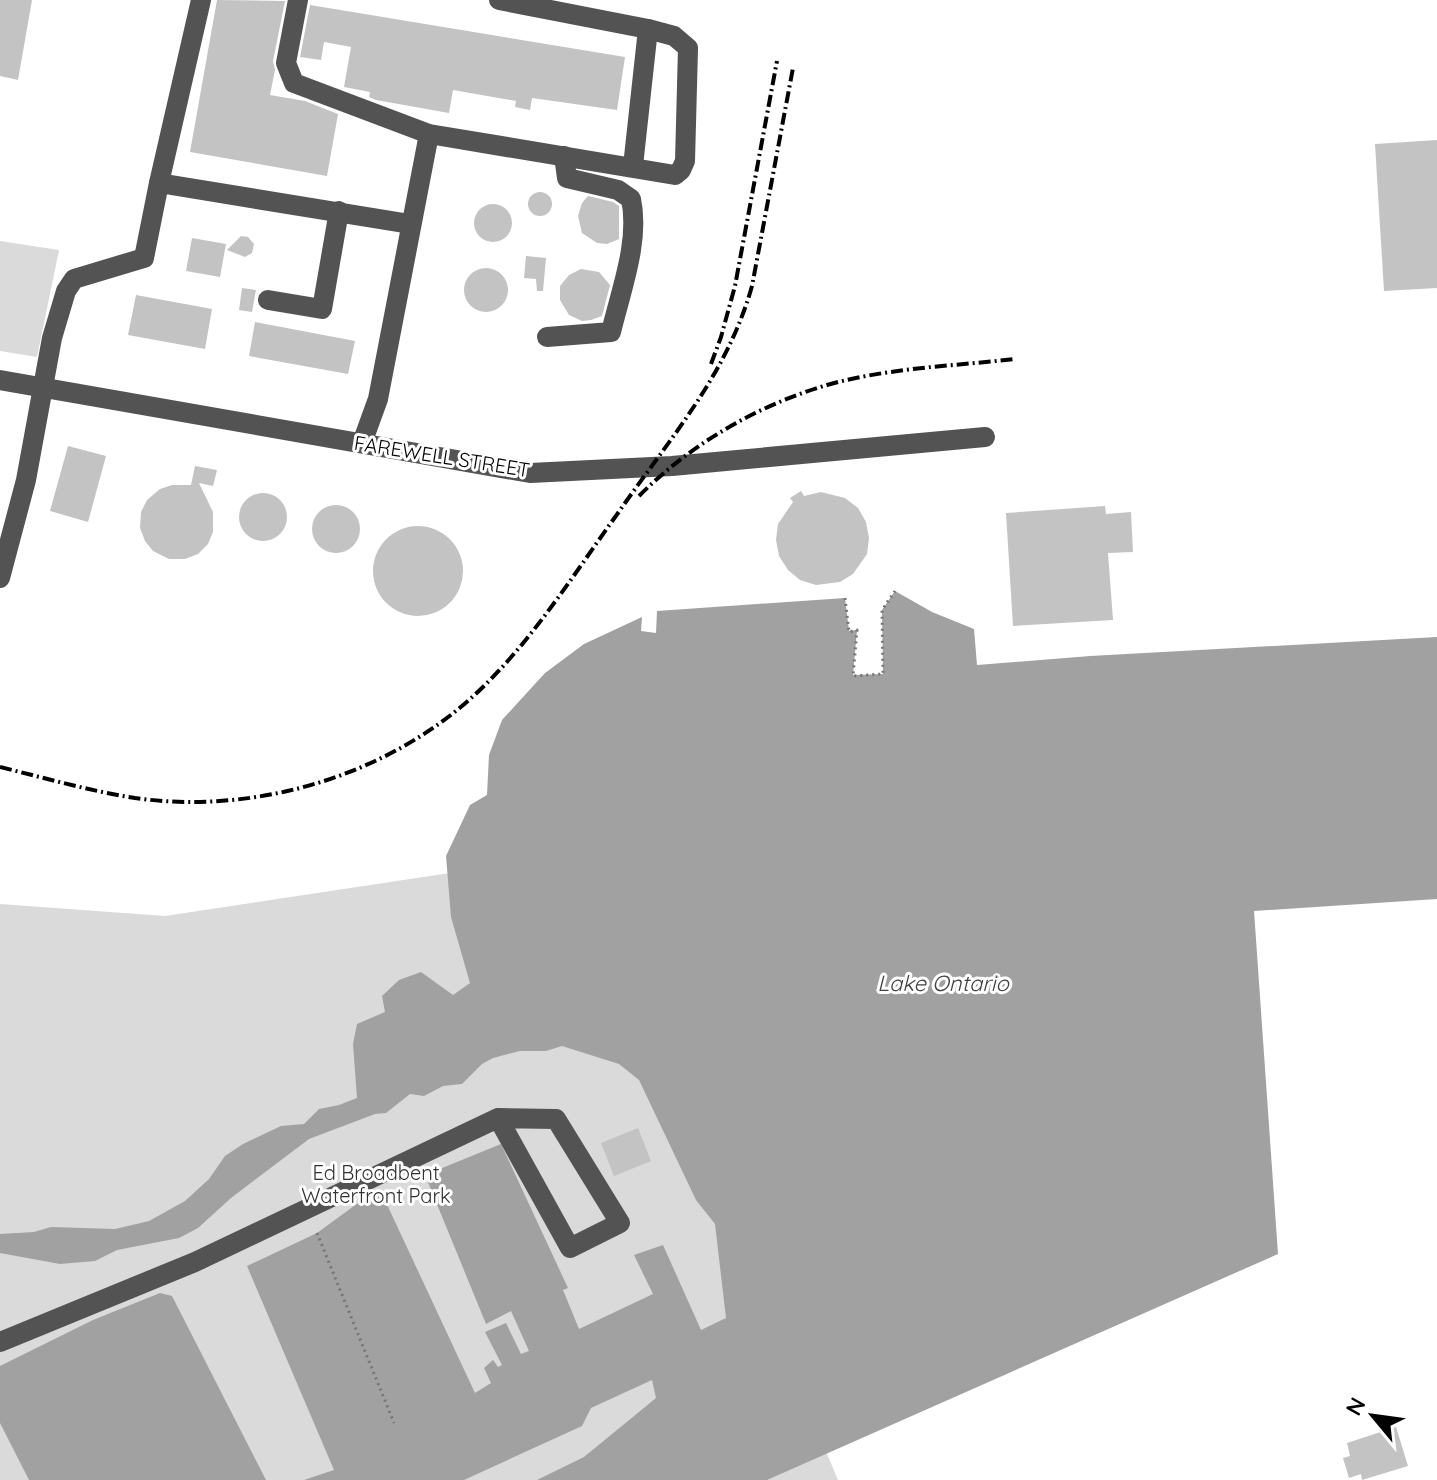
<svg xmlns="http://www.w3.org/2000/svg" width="1437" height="1480" font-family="Quicksand,sans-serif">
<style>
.green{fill:#dadada}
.water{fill:#a1a1a1}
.building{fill:#c3c3c3}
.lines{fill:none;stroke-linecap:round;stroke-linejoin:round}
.path{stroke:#757575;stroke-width:3;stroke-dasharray:2 4;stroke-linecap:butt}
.minor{stroke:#535353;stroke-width:20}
.rail{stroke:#000;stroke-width:4;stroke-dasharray:12 4 2 4;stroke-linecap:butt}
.labels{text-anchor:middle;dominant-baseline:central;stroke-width:6;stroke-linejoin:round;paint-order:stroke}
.street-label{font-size:20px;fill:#000;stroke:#fff}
.park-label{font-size:20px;fill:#313131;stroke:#fff}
.water-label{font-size:22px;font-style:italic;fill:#424242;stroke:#fff}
</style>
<rect width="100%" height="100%" fill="#fff"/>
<!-- green -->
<g class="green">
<polygon points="0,241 59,250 37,357 0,351"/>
<polygon points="483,868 656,1047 838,1480 0,1480 0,904 165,916"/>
</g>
<!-- water -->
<g class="water">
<polygon points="895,591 932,612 974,629 977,665 1090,656 1437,637 1437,899 1254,911 1278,1254 767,1480 537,1480 584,1457 656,1398 652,1380 591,1408 582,1426 464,1480 304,1480 334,1470 247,1266 317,1233 369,1195 383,1196 475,1393 491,1383 484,1368 493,1360 498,1367 502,1365 485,1332 506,1323 521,1354 529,1351 511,1311 486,1324 425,1175 501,1144 568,1288 563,1290 579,1329 653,1294 634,1255 663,1245 701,1330 726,1318 715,1224 696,1200 639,1080 619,1064 562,1046 546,1051 520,1051 493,1058 482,1064 462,1084 443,1086 424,1096 410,1094 386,1113 375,1114 309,1139 231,1198 198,1228 179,1238 117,1250 95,1261 60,1264 0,1253 0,1234 34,1232 51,1227 115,1229 149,1221 185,1201 209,1179 225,1156 243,1144 281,1126 304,1124 319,1109 339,1105 357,1098 353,1044 357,1024 385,1012 382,996 399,980 421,972 453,995 470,983 451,917 446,856 470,805 487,795 489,755 502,720 545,673 584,644 642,617 641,631 656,633 657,611 845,598 849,631 857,630 853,675 883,674 882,610"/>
<polygon points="160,1293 172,1296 266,1480 29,1480 0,1423 0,1366 93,1320"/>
</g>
<!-- building -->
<g class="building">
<polygon points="0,0 32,0 18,80 0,76"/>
<polygon points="217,0 285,1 273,61 275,70 270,95 305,101 338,114 327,176 190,152"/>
<polygon points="310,5 625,57 617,110 532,98 530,110 515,107 516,101 453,90 449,113 376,100 369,97 370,92 344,87 351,47 324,42 321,60 300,57"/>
<polygon points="1437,140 1437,288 1384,291 1375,144"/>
<circle cx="540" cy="204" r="12"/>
<polygon points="588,196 613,202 619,206 619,239 607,244 597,243 582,233 578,216 582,203"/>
<circle cx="493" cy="223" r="19"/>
<polygon points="241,236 248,237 254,244 252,253 245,257 227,250"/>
<polygon points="192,238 226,244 220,277 186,271"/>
<polygon points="526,256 546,258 543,291 537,291 536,279 524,278"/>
<circle cx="486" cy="290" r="22"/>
<polygon points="581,269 599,272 610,285 602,316 591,320 582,321 569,315 560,300 560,286 569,275"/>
<polygon points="242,288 256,290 252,312 239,310"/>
<polygon points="136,295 212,309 205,349 128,335"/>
<polygon points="255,322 355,341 348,374 249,356"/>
<polygon points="68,446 106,456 88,522 50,511"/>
<polygon points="195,466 217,470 213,486 199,483 213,512 213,532 208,544 198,554 185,559 169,559 153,551 145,541 140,528 141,512 147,500 160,489 172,485 191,485"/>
<polygon points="801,491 804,496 821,492 845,498 858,508 866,522 869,538 867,554 853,574 840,582 816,585 800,580 788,570 779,556 776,540 778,524 793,502 790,498"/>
<circle cx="263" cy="517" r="24"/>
<circle cx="336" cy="529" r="24"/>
<polygon points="1105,506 1106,514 1131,512 1133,552 1108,553 1113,620 1013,626 1006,513"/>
<circle cx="418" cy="571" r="45"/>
<polygon points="638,1128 651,1161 614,1176 601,1143"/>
<polygon points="1396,1427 1408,1466 1362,1480 1361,1474 1349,1478 1343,1458 1350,1456 1347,1443"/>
</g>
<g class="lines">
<!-- path -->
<g class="path">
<polyline points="845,598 849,632 857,630 853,676 883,674 882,610 895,591"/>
<polyline points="317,1233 394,1423"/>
</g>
<!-- minor -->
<g class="minor">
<polyline points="201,0 159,183 410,224"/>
<polyline points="298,0 286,63 294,83 429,134 675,175 681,170 685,161 688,48 674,36 648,29 499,0"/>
<polyline points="633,166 648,29"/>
<polyline points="268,300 322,309 339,211"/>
<path d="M 547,337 L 611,332 C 621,290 640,241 631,199 L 618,190 L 567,178 L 564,156"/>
<polyline points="0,380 530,473 672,466 985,437"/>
<polyline points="362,443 378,399 429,134"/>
<polyline points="0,578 26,480 52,338 66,291 74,279 144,258 159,183"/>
<polyline points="0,1342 195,1262 498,1118 556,1119 620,1223 570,1248 498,1118"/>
</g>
<!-- rail -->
<g class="rail">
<polyline points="711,364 721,337 735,286 777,61"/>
<path d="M 639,496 C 691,444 756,406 827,385 C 887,368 953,366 1015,359"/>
<path d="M 0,767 C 45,778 90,791 135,798 C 261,816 401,772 490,680 C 539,630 577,570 618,513 C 670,438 727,375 752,286 L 793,68"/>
</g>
</g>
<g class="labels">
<!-- street labels -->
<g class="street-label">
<text transform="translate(442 456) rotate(9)">FAREWELL STREET</text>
</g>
<!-- park labels -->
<g class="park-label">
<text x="376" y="1172">Ed Broadbent<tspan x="376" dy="23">Waterfront Park</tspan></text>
</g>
<!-- water labels -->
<g class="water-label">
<text x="943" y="983">Lake Ontario</text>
</g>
</g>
<!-- north arrow -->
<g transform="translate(1373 1416) rotate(299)" stroke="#ffffff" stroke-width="6" paint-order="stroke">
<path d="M0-6L14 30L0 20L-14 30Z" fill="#000000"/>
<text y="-12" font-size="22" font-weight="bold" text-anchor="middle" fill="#000000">N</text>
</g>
</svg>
